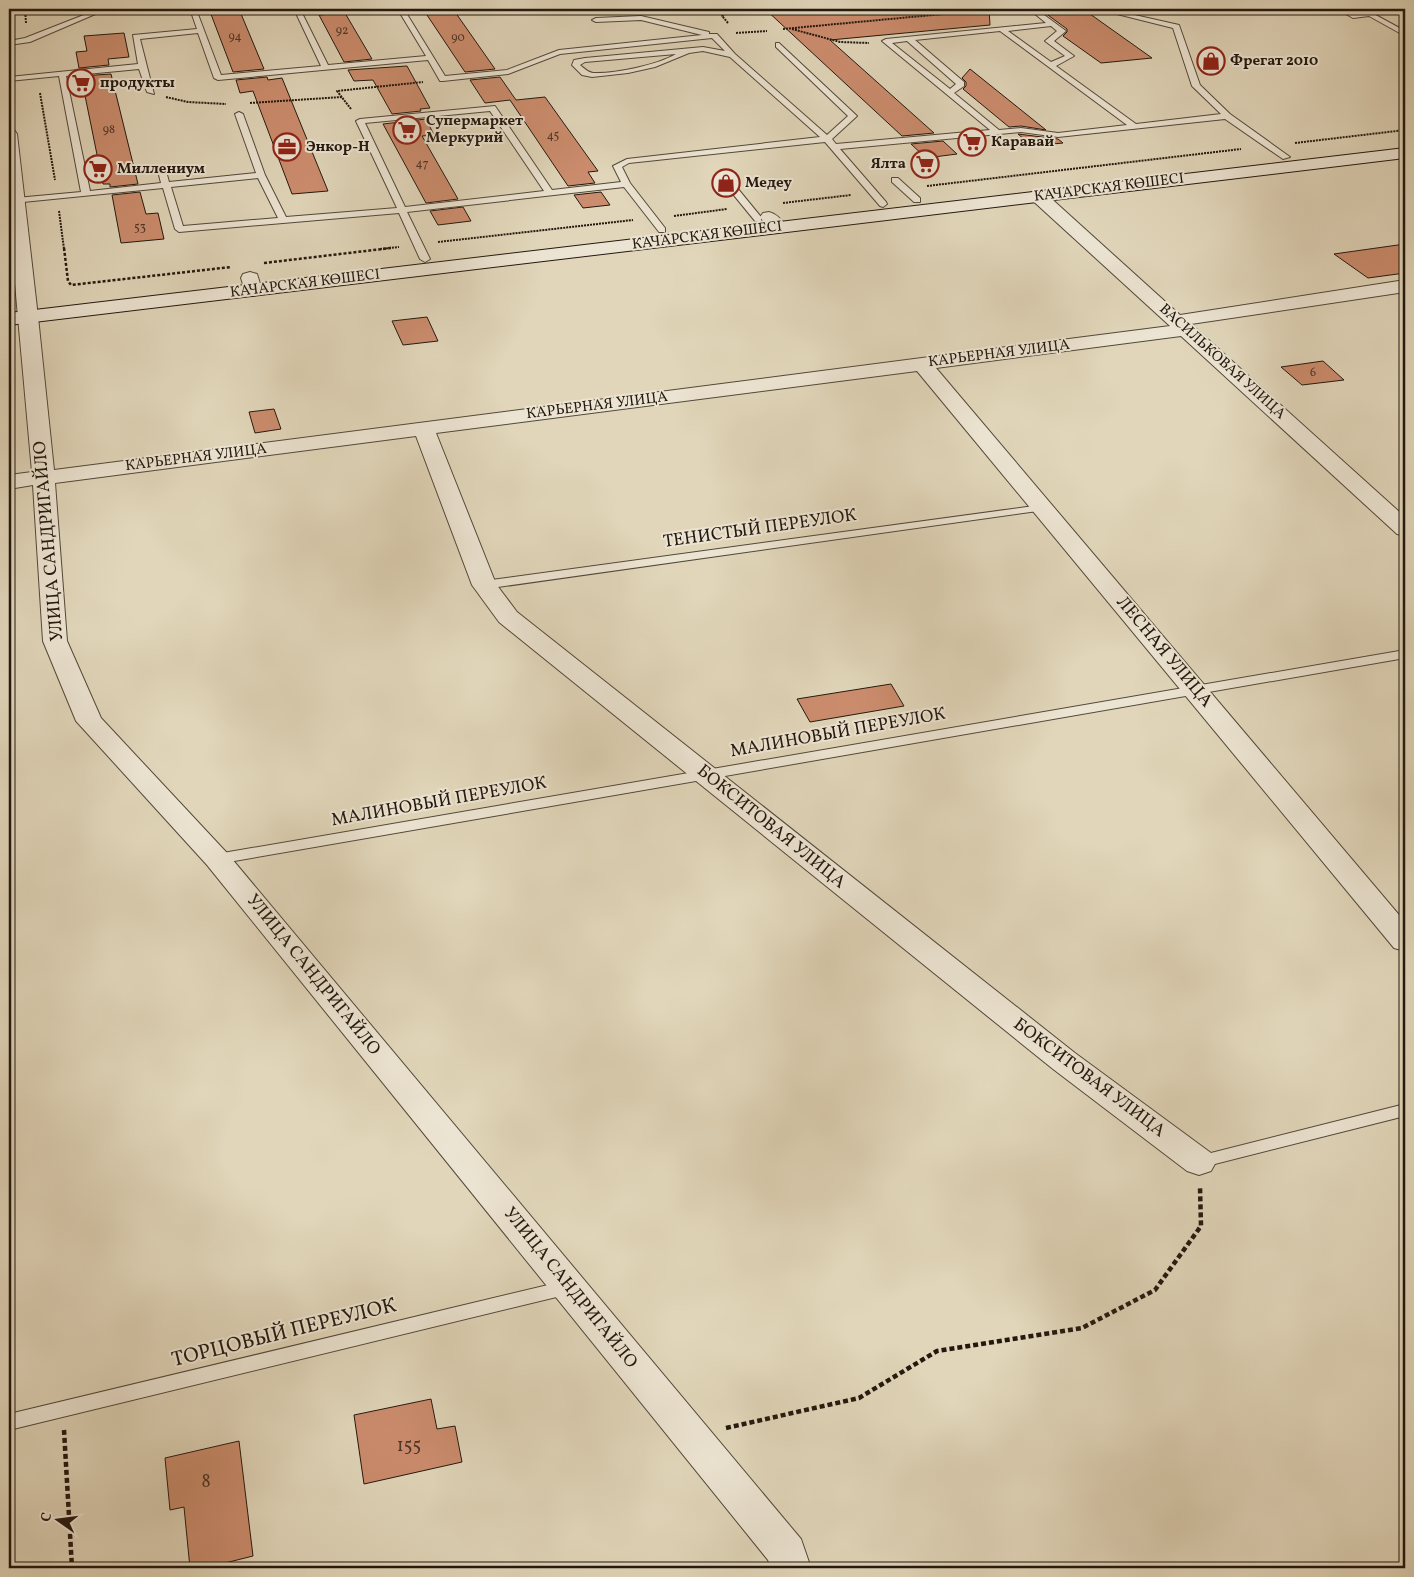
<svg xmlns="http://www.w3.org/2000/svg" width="1414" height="1577" font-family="Vollkorn,serif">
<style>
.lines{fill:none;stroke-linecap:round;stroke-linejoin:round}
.stream{stroke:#677972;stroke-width:9}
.building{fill:#cc8d6e;stroke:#23180f}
.service-casing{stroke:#52483a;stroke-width:2}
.minor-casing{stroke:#52483a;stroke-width:2}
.tertiary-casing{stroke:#52483a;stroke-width:2}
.secondary-casing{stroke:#23180f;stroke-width:2}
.path-far2{stroke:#23180f;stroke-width:2;stroke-dasharray:2 1;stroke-linecap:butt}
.path-far1{stroke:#23180f;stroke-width:2.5;stroke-dasharray:3 2;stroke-linecap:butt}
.path{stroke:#23180f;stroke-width:4.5;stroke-dasharray:5 3;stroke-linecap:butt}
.service{fill:#ece4d2;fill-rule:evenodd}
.minor{fill:#ece4d2;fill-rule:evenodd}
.tertiary{fill:#ece4d2;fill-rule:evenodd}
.secondary{fill:#ece4d2;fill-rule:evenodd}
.labels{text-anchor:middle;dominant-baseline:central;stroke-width:4;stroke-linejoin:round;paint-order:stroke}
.far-number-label{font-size:12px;fill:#4d3527}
.far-poi-label{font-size:15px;font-weight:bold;fill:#23180f;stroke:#ece4d2;text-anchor:start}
.far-street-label{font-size:15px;fill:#23180f;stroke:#ece4d2}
.street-label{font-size:18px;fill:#23180f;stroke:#ece4d2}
.near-number-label{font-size:18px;fill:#4d3527}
.near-street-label{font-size:21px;fill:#23180f;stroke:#ece4d2}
</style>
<rect width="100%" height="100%" fill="#e1d6ba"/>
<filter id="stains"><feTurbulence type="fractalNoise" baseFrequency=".004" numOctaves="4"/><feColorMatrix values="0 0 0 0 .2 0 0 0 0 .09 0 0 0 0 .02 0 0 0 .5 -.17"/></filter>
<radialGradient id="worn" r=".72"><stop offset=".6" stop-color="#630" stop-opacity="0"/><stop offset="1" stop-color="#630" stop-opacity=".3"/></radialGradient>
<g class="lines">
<!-- stream -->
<polyline class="stream" points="35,9 37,9"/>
</g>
<!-- building -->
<g class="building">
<polygon points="209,9 239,9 264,69 233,72"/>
<polygon points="423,9 453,9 495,69 465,72"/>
<polygon points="765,9 989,9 990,25 830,40 934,133 902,136"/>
<polygon points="1060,9 1083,9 1152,58 1101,63 1063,36 1067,32 1067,29 1041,10"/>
<polygon points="345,13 372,59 344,62 319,15"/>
<polygon points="124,33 129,57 108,59 109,65 79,68 76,52 87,51 84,36"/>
<polygon points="407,66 430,108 420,109 421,111 392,114 373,80 354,81 348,70"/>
<polygon points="970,69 1046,130 1021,126 1009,127 963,89 966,86 966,82 962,78"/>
<polygon points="111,74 138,184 110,187 110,184 103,184 81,76"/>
<polygon points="267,77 268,80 282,78 328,191 292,194 253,91 240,93 236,80"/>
<polygon points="500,77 516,100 545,97 598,171 588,172 595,183 568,186 510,100 485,103 470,80"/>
<polygon points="426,119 434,135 422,136 458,199 426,203 383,124"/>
<polygon points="1018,134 1058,139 1063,143 1032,146"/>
<polygon points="943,141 957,154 926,158 911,144"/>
<polygon points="140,192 146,214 158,213 164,239 121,243 112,195"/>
<polygon points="601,192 610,205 583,208 574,195"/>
<polygon points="463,207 471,221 438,225 430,211"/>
<polygon points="1405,244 1405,273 1368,278 1334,254"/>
<polygon points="427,317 438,341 403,345 392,321"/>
<polygon points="1323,361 1344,380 1302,385 1281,367"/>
<polygon points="274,409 281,429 255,433 249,412"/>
<polygon points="891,684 904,706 810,722 797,699"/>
<polygon points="431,1399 437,1429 455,1426 462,1462 364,1484 354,1415"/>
<polygon points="239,1441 253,1556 205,1568 190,1568 184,1507 170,1510 165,1458"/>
</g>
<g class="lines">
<!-- service casing -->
<g class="service-casing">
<g id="service">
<polygon points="99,9 107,9 30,42 9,45 9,41 25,38"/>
<path d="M 190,9 L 196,9 L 221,75 L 321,66 L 294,9 L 300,9 L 328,65 L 426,56 L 400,13 L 392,9 L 405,11 L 445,76 L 507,70 L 559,50 L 702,35 L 641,20 L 596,22 L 592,20 L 596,18 L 641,16 L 709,32 L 709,34 L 717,34 L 735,54 L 827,135 L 848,116 L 776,47 L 776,43 L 779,43 L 857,116 L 832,139 L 836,144 L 990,130 L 882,41 L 886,39 L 1046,23 L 1029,9 L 1036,9 L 1066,31 L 1054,41 L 1074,56 L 1056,66 L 1136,124 L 1221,114 L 1192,86 L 1173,28 L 1097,9 L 1108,9 L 1179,25 L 1200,85 L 1230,114 L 1290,157 L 1283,159 L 1225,119 L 1058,137 L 1021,132 L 840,149 L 886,202 L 887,204 L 883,207 L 880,206 L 825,142 L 629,163 L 622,167 L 630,183 L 665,228 L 665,232 L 659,232 L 624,187 L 407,212 L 430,259 L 425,262 L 420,259 L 399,213 L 179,232 L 175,229 L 163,188 L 13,203 L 13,199 L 16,198 L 81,192 L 59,76 L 9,81 L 9,77 L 138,64 L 133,35 L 197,29 ZM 1051,26 L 1057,31 L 1045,41 L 1065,56 L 1051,62 L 1008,31 ZM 1000,31 L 1127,125 L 1058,133 L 1021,128 L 999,130 L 954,93 L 964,86 L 964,82 L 915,40 ZM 198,33 L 214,78 L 218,80 L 428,60 L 440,81 L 443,81 L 508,74 L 560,54 L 712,38 L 725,51 L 703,47 L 585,58 L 574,60 L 572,65 L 582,75 L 592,77 L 628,73 L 655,67 L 689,53 L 703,51 L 730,57 L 820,137 L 627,159 L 613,166 L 621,182 L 552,190 L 495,106 L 360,119 L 356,121 L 397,208 L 286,217 L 265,175 L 243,114 L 239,112 L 235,114 L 256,173 L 169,182 L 166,171 L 162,168 L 158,171 L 161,183 L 90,191 L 66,76 L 139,69 L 147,92 L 154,94 L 140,39 ZM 907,41 L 956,84 L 950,89 L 892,43 ZM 676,54 C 657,65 615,74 593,73 C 587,72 584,68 580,65 L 585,62 ZM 490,111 L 544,191 L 405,207 L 365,123 ZM 258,178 L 278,218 L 183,226 L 171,187 Z"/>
<polygon points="1337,9 1345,9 1354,14 1372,13 1405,31 1405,36 1369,16 1353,18"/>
<polygon points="892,178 898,178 920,198 920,202 914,202 892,182"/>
<polygon points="728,184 734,184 761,217 761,221 755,221 728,188"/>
<polygon points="22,256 25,257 25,261 9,264 9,258"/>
<polygon points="1041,505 1045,506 1047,508 1045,510 484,589 478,585 484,581"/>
<polygon points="1405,650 1405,658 217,864 212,862 210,859 212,856 217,854"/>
<polygon points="1405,1104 1405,1116 1199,1168 1193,1166 1190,1162 1193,1158 1199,1156"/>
<polygon points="569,1280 575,1282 578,1287 575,1292 569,1294 9,1430 9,1414"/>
</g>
</g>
<!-- minor casing -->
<g class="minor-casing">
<g id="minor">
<polygon points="1038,191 1044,192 1180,315 1405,280 1405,292 1191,324 1405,517 1405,536 1397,534 1181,336 936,368 1405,922 1405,951 1394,948 917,371 436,433 496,584 517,612 1075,1053 1211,1153 1216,1162 1211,1171 1199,1175 1187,1171 1053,1069 499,622 472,585 416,436 55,483 67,641 101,718 227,853 801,1539 811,1568 771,1568 768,1560 207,865 76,721 43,641 33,485 9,489 9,475 32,472 18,317 21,313 28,311 35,313 38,317 54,470 1170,326 1032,200 1029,196 1032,192"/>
<path d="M 769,212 C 777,214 782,220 787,227 L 784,231 C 772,234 767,226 760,217 L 763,213 Z"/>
<polygon points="250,272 257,274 262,290 260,294 253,296 246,294 241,278 243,274"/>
</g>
</g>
<!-- tertiary casing -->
<g class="tertiary-casing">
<polygon id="tertiary" points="9,129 15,131 17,134 38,317 35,321 28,323 21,321 18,317 9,216"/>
</g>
<!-- secondary casing -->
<g class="secondary-casing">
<polygon id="secondary" points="1405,148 1405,158 9,325 9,313"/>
</g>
<!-- path-far2 -->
<g class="path-far2">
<polyline points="25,9 26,23"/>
<polyline points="728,23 722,16 734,9"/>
<polyline points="783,29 997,9"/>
<polyline points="792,29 840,42 869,43"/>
<polyline points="736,33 767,31"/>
<polyline points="40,93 55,180"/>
<polyline points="166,97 188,102 226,104"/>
<polyline points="250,103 342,97"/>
<polyline points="351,109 337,91 423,82"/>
<polyline points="1295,143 1405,130"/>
<polyline points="927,186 1241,149"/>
<polyline points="783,203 851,195"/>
<polyline points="59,211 64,249"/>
<polyline points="674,216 727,209"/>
<polyline points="438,242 633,220"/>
<polyline points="380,249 399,247"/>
</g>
<!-- path-far1 -->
<g class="path-far1">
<polyline points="64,248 68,281 71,285 231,267"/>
<polyline points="264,263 391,248"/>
</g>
<!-- path -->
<g class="path">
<polyline points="726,1428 859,1398 937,1351 1082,1328 1155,1290 1201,1226 1200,1187"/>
<polyline points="64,1430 72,1568"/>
</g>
<!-- service -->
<use href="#service" class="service"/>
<!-- minor -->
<use href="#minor" class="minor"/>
<!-- tertiary -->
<use href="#tertiary" class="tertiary"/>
<!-- secondary -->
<use href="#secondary" class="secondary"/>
</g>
<!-- icons -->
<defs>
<g id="shop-ring" transform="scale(1.4375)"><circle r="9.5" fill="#ece4d2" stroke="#8f2418" stroke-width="1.5"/><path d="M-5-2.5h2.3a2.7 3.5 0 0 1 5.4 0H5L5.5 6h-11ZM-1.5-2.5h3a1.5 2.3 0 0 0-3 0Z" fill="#8f2418"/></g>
<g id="supermarket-ring" transform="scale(1.4375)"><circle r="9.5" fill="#ece4d2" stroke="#8f2418" stroke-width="1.5"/><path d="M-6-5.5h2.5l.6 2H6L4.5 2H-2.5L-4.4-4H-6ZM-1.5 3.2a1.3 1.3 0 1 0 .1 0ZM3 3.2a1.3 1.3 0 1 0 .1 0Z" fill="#8f2418"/></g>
<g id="office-ring" transform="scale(1.4375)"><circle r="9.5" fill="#ece4d2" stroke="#8f2418" stroke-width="1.5"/><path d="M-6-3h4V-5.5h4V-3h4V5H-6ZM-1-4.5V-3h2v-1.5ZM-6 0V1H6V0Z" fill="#8f2418"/></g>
</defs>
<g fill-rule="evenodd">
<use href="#shop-ring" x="1211" y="61"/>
<use href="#supermarket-ring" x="81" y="83"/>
<use href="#supermarket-ring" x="407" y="130"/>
<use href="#supermarket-ring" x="972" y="142"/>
<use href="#office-ring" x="287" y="147"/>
<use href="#supermarket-ring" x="925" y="164"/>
<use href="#supermarket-ring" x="98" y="169"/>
<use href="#shop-ring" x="726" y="183"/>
</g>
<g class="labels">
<!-- far-number labels -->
<g class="far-number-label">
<text x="342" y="31">92</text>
<text x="235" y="37">94</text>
<text x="458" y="38">90</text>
<text x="109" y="130">98</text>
<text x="553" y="136">45</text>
<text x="422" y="164">47</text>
<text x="140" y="228">53</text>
<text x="1313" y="373">6</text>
</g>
<!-- far-poi labels -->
<g class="far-poi-label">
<text x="1230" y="61">Фрегат 2010</text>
<text x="100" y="83">продукты</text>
<text x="426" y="121">Супермаркет<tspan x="426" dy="17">Меркурий</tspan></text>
<text x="991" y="142">Каравай</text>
<text x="306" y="147">Энкор-Н</text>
<text x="906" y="164" text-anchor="end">Ялта</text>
<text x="117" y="169">Миллениум</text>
<text x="745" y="183">Медеу</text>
</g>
<!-- far-street labels -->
<g class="far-street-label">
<text transform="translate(1109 188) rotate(-7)">КАЧАРСКАЯ КӨШЕСІ</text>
<text transform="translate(707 236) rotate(-7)">КАЧАРСКАЯ КӨШЕСІ</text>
<text transform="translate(305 284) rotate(-7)">КАЧАРСКАЯ КӨШЕСІ</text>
<text transform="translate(999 354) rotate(-7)">КАРЬЕРНАЯ УЛИЦА</text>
<text transform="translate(1222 362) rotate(42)">ВАСИЛЬКОВАЯ УЛИЦА</text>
<text transform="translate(597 406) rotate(-7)">КАРЬЕРНАЯ УЛИЦА</text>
<text transform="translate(196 458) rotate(-7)">КАРЬЕРНАЯ УЛИЦА</text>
</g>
<!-- street labels -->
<g class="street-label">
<text transform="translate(760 529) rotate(-8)">ТЕНИСТЫЙ ПЕРЕУЛОК</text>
<text transform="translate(49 541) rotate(-95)">УЛИЦА САНДРИГАЙЛО</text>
<text transform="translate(1164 652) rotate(50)">ЛЕСНАЯ УЛИЦА</text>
<text transform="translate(838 733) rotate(-10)">МАЛИНОВЫЙ ПЕРЕУЛОК</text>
<text transform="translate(439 802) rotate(-10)">МАЛИНОВЫЙ ПЕРЕУЛОК</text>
<text transform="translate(771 827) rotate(39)">БОКСИТОВАЯ УЛИЦА</text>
<text transform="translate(313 975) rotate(51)">УЛИЦА САНДРИГАЙЛО</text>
<text transform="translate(1089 1078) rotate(37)">БОКСИТОВАЯ УЛИЦА</text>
<text transform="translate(570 1288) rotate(51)">УЛИЦА САНДРИГАЙЛО</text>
</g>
<!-- near-number labels -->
<g class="near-number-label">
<text x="409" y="1446">155</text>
<text x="206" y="1482">8</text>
</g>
<!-- near-street labels -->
<g class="near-street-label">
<text transform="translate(284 1333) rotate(-14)">ТОРЦОВЫЙ ПЕРЕУЛОК</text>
</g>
</g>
<!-- margin -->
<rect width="1414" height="1577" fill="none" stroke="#e1d6ba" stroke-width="30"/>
<rect x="10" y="10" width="1394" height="1557" fill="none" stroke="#23180f" stroke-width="2.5"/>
<rect x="15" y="15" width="1384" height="1547" fill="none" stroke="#23180f"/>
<!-- north arrow -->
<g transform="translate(58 1520) rotate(284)" stroke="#ece4d2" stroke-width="4" paint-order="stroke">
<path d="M0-4L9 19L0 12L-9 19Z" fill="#23180f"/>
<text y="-8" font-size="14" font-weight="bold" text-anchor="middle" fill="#23180f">С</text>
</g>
<rect width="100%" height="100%" filter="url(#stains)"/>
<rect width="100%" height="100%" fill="url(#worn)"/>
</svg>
